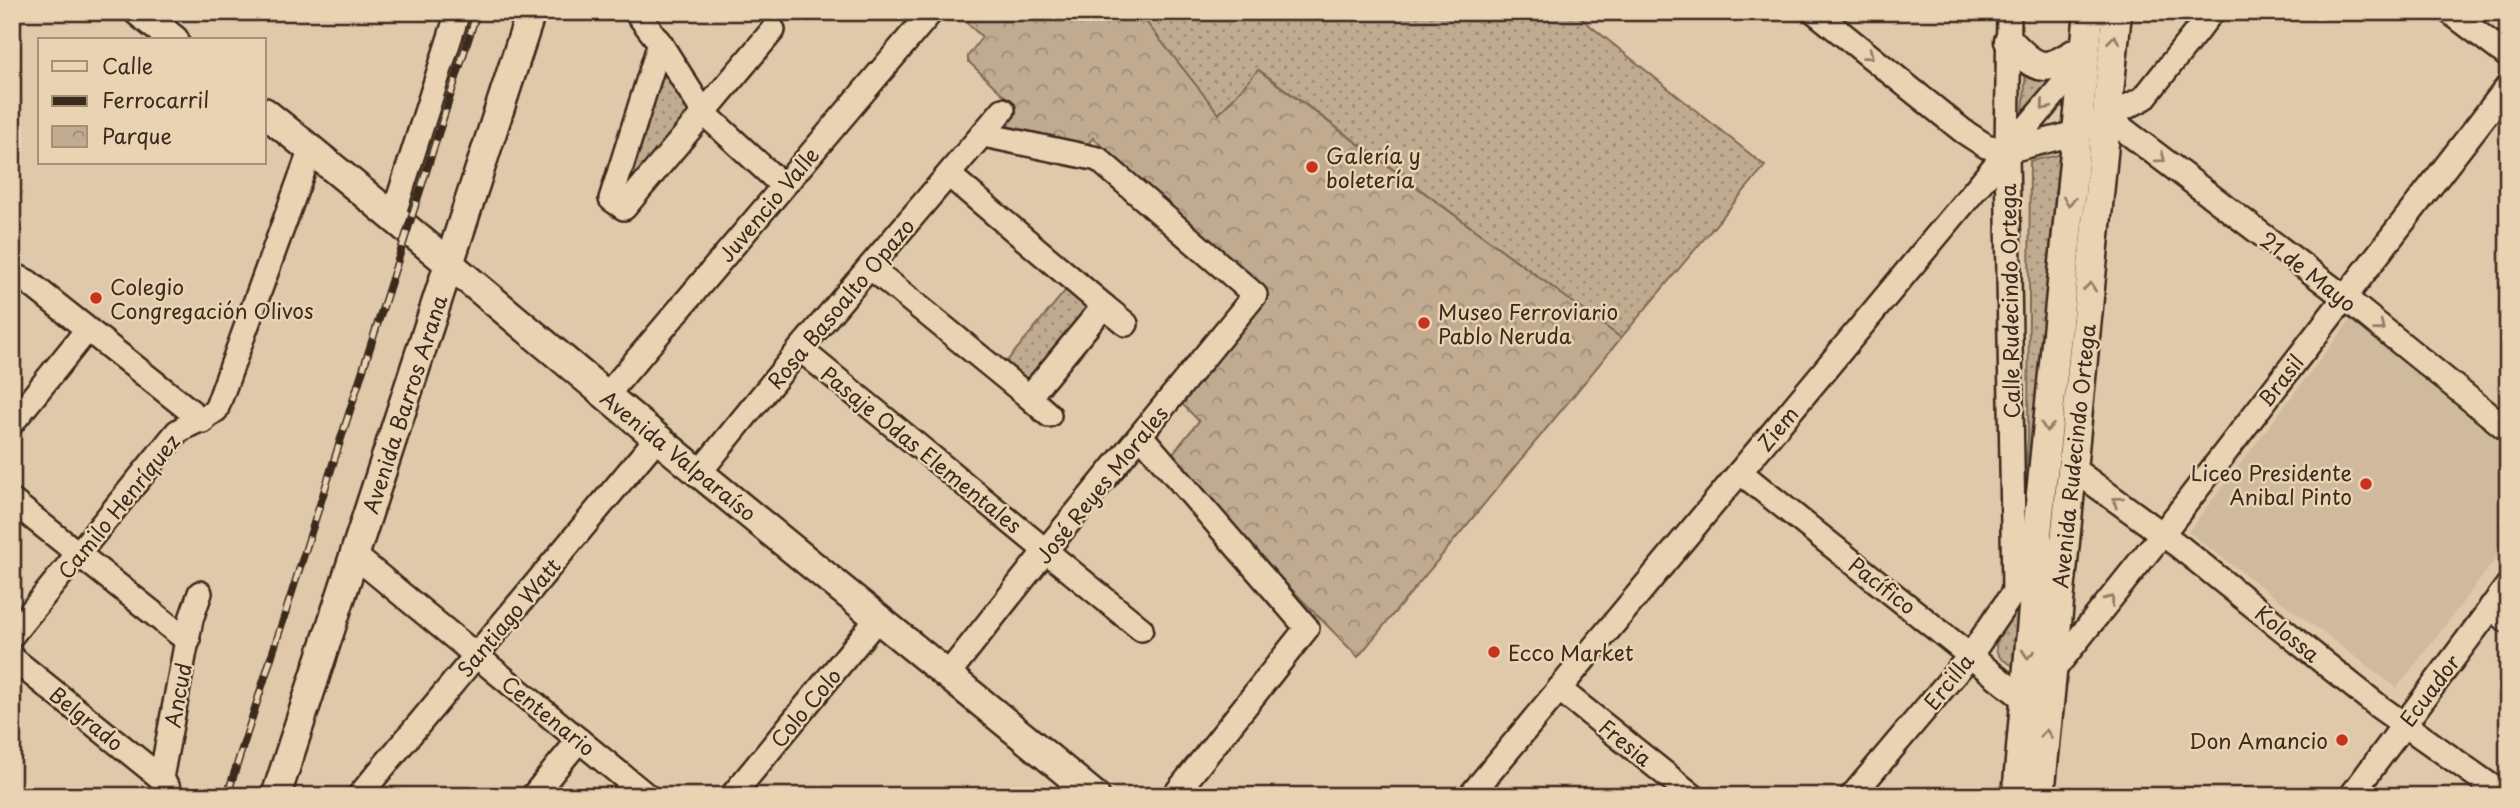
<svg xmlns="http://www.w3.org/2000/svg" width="2520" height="808" font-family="'Playpen Sans',sans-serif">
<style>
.built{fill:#d0ba9d}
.grass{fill:url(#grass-dots);stroke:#7e6a57;stroke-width:2}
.park{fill:url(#park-crowns);stroke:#7e6a57;stroke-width:2}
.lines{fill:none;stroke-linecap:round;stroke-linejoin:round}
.minor-casing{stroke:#3b2a1e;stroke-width:28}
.major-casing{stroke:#3b2a1e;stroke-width:33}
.minor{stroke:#ead3b3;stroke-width:23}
.major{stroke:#ead3b3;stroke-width:28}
.rail-casing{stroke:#3b2a1e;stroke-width:8}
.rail{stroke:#ead3b3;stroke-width:5;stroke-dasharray:16;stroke-linecap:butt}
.oneway{stroke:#927e68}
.poi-dot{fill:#c8321e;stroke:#ead3b3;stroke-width:2.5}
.labels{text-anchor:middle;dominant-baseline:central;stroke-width:5;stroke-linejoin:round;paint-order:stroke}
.poi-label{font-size:21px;fill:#3b2a1e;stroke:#ead3b3;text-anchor:start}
.street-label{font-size:21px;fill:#3b2a1e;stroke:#ead3b3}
</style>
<defs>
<pattern id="grass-dots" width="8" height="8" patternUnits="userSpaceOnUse" patternTransform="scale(1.75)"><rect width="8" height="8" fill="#c1ab90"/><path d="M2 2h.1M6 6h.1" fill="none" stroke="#9e8b75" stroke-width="1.8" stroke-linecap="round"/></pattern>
<pattern id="park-crowns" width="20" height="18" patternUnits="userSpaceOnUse" patternTransform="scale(1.75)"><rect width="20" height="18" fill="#c1ab90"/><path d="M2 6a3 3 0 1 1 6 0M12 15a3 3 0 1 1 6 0" fill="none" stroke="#9e8b75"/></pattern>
</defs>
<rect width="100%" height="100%" fill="#e0c9aa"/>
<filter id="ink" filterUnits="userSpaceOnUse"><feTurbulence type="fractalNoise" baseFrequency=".0143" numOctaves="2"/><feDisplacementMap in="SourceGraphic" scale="14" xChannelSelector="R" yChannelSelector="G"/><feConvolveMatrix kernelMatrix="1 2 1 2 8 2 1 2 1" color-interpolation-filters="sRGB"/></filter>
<g filter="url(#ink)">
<!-- built -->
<polygon class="built" points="2355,314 2508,437 2508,543 2397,688 2188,532"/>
<!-- grass -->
<g class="grass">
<polygon points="1138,12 1573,12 1765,166 1621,338 1259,70 1219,114"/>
<polygon points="659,64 694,115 622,195"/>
<polygon points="2026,68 2058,79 2023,113"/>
<polygon points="2063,154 2058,213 2051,233 2031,558 2021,546 2028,439 2030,161"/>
<polygon points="1070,285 1095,307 1028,388 1002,367"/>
<path d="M 2027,599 L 2020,669 C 2014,666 2004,662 2000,657 C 1985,641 2017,611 2027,599 Z"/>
</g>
<!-- park -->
<polygon class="park" points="955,12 1138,12 1219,114 1258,70 1621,338 1358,657 1262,559 1169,458 1199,421 1181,403 1269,296 1093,138 1088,144 999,124 1014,105 968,61 968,56 982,37"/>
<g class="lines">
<!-- minor casing -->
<g class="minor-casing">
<g id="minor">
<polyline points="636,12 660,43 704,113 783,186"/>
<polyline points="1815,12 1963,131 1986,146 2007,151 2076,133 2144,98 2212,12"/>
<polyline points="2009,12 2007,151 2014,590"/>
<polyline points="2450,12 2508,56"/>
<polyline points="660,43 611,199 624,208 773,30"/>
<polyline points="2107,117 2344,297 2508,430"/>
<polyline points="393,216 458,12"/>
<polyline points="870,267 1029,397 1104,306 949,175"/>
<polyline points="12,274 28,282 203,421"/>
<polyline points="1104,306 1126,324"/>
<polyline points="800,349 1141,629"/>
<polyline points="606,396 931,12"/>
<polyline points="1029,397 1049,415"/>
<polyline points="12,423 87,330"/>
<polyline points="1141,436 1307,628 1174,796"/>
<polyline points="2072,468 2180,547 2378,706 2505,796"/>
<polyline points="1740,472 2024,699"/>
<polyline points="699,473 800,349 1003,110"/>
<polyline points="12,501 188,641"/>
<polyline points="354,555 647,796"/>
<polyline points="2491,607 2508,621"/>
<path d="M 12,635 L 177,432 C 190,423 203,420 216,410 L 311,149"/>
<polyline points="12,658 161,778 168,788 169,796"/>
<polyline points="2052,672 2163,533 2508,86"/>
<polyline points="948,674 1046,550 1255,295 1098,159 984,135"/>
<polyline points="1559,689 1693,796"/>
<polyline points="161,778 191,619 200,593"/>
<polyline points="359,796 657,438"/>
<polyline points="533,796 579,740"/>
<polyline points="732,796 878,618"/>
<polyline points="1470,796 2083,60"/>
<polyline points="1852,796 1970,656 2022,580"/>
<polyline points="2351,796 2508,585"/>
</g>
</g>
<!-- major casing -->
<g class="major-casing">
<g id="major">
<polyline points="139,12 174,40"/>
<path d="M 2009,41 C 2040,75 2046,71 2084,48"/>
<path d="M 264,112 C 411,229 553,352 697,471 C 829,580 963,686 1095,796"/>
<polyline points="276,796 531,12"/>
<polyline points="2017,796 2037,561 2037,534 2089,12"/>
<polyline points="2040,796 2117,12"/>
</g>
</g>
<!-- minor -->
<use href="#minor" class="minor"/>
<!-- major -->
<use href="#major" class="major"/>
<!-- rail casing -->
<g class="rail-casing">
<polyline id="rail" points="227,796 477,12"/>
</g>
<!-- rail -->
<use href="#rail" class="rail"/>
</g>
<!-- one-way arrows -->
<defs><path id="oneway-chevron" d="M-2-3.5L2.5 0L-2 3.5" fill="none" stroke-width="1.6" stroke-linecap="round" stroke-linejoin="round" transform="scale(1.75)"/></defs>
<g class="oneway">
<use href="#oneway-chevron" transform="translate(2114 40) rotate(-84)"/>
<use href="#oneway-chevron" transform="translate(1869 55) rotate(39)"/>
<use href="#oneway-chevron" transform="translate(2045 106) rotate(130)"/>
<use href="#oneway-chevron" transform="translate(2161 158) rotate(37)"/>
<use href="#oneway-chevron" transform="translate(2069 201) rotate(96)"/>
<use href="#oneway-chevron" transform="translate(2090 287) rotate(-84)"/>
<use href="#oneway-chevron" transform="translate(2380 327) rotate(39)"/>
<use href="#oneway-chevron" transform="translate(2047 427) rotate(96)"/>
<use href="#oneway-chevron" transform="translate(2117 501) rotate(-144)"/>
<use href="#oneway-chevron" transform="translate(2110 600) rotate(-51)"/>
<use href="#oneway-chevron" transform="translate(2028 654) rotate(95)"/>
<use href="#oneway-chevron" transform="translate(2046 734) rotate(-85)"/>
</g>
</g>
<!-- markers -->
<g class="poi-dot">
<circle cx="1312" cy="167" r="7"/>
<circle cx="96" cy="298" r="7"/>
<circle cx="1424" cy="323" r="7"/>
<circle cx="2366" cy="484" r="7"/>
<circle cx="1494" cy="652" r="7"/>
<circle cx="2342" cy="740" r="7"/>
</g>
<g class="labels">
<!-- poi labels -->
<g class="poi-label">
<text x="1326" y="155">Galería y<tspan x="1326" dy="24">boletería</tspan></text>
<text x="110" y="286">Colegio<tspan x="110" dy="24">Congregación Olivos</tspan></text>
<text x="1438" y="311">Museo Ferroviario<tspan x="1438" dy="24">Pablo Neruda</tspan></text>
<text x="2352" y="472" text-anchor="end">Liceo Presidente<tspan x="2352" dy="24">Anibal Pinto</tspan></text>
<text x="1508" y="652">Ecco Market</text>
<text x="2328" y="740" text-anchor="end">Don Amancio</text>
</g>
<!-- street labels -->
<g class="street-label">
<text transform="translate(768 204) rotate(-50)">Juvencio Valle</text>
<text transform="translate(2309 271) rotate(38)">21 de Mayo</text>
<text transform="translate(2009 301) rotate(-91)">Calle Rudecindo Ortega</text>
<text transform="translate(840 303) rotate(-50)">Rosa Basoalto Opazo</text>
<text transform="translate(2280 380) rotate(-52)">Brasil</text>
<text transform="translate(404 404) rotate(-72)">Avenida Barros Arana</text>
<text transform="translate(1777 428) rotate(-50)">Ziem</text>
<text transform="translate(922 449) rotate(39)">Pasaje Odas Elementales</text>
<text transform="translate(679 455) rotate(39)">Avenida Valparaíso</text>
<text transform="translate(2073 456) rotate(-84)">Avenida Rudecindo Ortega</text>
<text transform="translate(1101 484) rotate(-51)">José Reyes Morales</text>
<text transform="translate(118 506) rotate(-51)">Camilo Henríquez</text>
<text transform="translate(1883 585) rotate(38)">Pacífico</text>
<text transform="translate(508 617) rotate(-50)">Santiago Watt</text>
<text transform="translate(2288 633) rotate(39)">Kolossa</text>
<text transform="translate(1948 681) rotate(-51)">Ercilla</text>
<text transform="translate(2429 690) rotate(-53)">Ecuador</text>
<text transform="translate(177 695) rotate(-79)">Ancud</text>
<text transform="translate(805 707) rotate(-50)">Colo Colo</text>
<text transform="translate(549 715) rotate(39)">Centenario</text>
<text transform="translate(87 718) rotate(39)">Belgrado</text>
<text transform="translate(1626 742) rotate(39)">Fresia</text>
</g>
</g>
<!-- margin -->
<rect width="2520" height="808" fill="none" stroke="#ead3b3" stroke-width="42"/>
<rect x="21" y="21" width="2478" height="766" fill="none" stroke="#3b2a1e" stroke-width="2.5" filter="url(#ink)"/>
<!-- legend -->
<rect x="38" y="38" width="228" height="126" fill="#ead3b3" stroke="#a48f77" stroke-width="2"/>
<rect x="52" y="61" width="35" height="10" fill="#ead3b3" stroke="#a48f77" stroke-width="2"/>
<text x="102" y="74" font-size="21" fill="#3b2a1e">Calle</text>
<rect x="52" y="96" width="35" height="10" fill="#3b2a1e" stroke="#a48f77" stroke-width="2"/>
<text x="102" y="108" font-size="21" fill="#3b2a1e">Ferrocarril</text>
<rect x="52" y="126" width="35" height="21" fill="url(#park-crowns)" stroke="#a48f77" stroke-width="2"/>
<text x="102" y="144" font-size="21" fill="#3b2a1e">Parque</text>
</svg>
